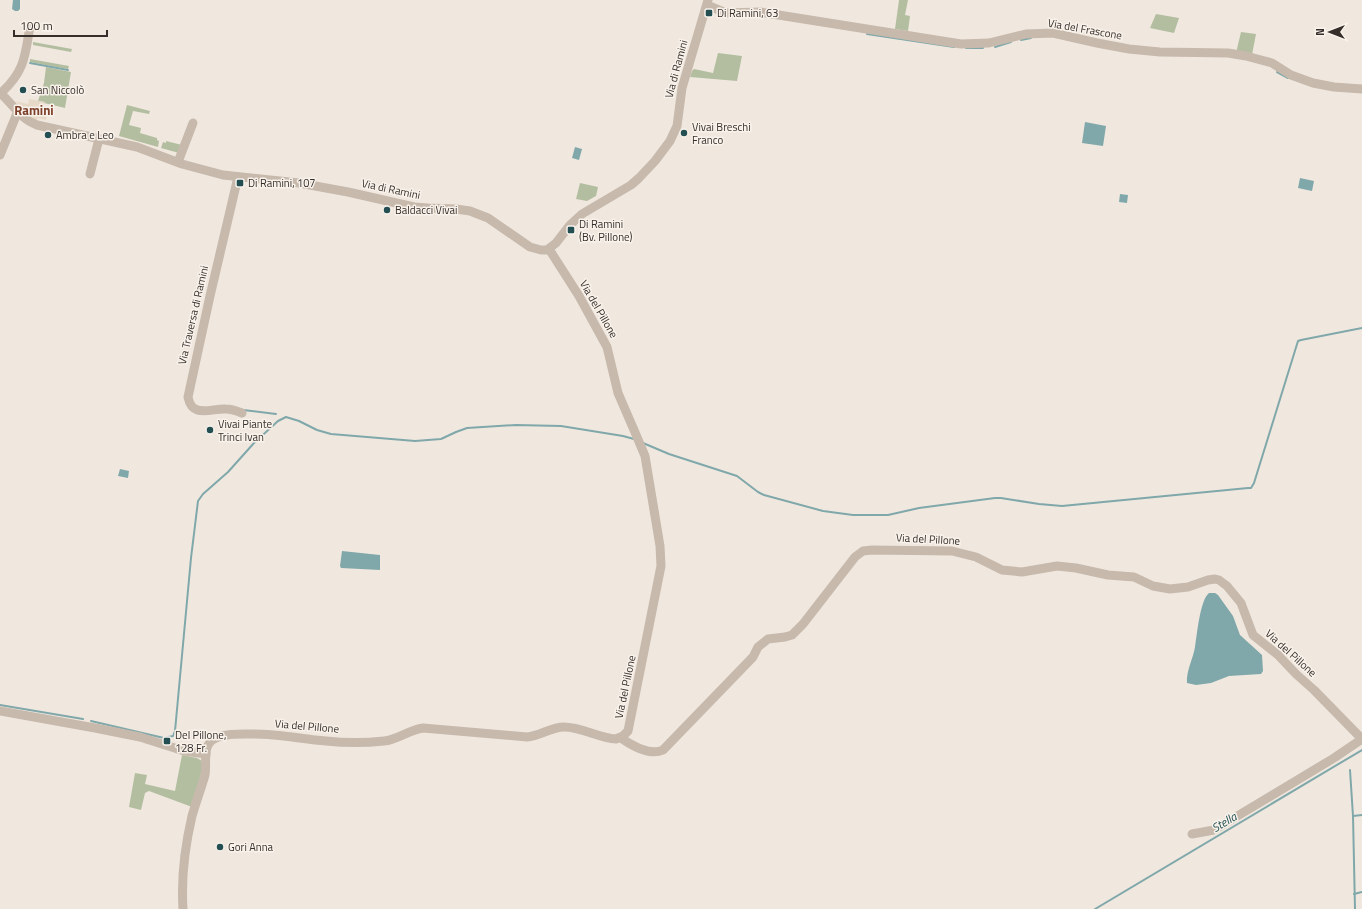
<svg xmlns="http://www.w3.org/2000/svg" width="1362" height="909" font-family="'Titillium Web',sans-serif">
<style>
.green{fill:#b3bea0}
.plaza{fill:#e7d9c7}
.water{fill:#80a8aa}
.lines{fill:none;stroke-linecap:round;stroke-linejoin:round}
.stream{stroke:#80a8aa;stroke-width:2}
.minor{stroke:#c7b9ac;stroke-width:9}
.poi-dot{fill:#234f53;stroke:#f8f2eb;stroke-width:1.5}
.labels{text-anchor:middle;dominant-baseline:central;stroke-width:3;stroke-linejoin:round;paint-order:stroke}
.poi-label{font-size:11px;fill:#362e2a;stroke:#f8f2eb;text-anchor:start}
.street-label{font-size:11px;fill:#362e2a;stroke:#f8f2eb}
.water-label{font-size:12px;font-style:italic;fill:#234f53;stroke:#f8f2eb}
.quarter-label{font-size:13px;font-weight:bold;fill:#7d402b;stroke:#f8f2eb}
</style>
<rect width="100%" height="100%" fill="#f0e8df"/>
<!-- green -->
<g class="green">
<polygon points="899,0 908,0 905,15 910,16 908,31 895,29"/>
<polygon points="1156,14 1179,18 1174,33 1150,28"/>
<polygon points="1241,32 1256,34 1252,55 1236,53"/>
<polygon points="33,42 72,49 71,52 33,45"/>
<polygon points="718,53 742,56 737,81 690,77 692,71 694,69 713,73"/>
<polygon points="30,59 69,66 68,69 30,62"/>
<polygon points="46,67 71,72 65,108 44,103 44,102 38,101 44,83"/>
<polygon points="127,105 150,111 149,114 133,111 129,125 141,128 140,133 157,138 157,140 159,141 158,147 119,136"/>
<polygon points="166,141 182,145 179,153 161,148 163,142 166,143"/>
<polygon points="580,183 598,187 596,196 587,201 576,199"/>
<polygon points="182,755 197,758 202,761 203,766 192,807 149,791 145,793 141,810 129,807 135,773 147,775 145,784 175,791"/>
</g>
<!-- plaza -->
<polygon class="plaza" points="29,99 45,102 43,109 44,110 44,112 48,113 46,120 38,118 36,122 29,118 16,101 28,104"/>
<!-- water -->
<g class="water">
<polygon points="13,0 20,0 20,9 18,11 15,11 12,9"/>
<polygon points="1085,122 1106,126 1103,146 1082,143"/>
<polygon points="575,147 582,149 579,160 572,158"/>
<polygon points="1300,178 1314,181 1312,191 1298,188"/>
<polygon points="1120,194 1128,195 1127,203 1119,202"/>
<polygon points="120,469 129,471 128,478 118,476"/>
<polygon points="342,551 380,555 380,570 341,568 340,566"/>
<path d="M 1209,593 L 1215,593 L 1218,595 L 1233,616 L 1240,635 L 1262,655 L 1263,671 L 1261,674 L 1229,676 L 1211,683 L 1196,685 L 1187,683 C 1186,671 1193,659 1195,647 C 1197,635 1200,600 1209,593 Z"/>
</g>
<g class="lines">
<!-- stream -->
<g class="stream">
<polyline points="867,34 954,47"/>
<polyline points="1021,40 1031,38"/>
<polyline points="995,47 1011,42"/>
<polyline points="966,48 983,48"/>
<polyline points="30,63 68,70"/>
<polyline points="1277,72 1288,78"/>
<polyline points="243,410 276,414"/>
<polyline points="643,443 669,454 737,476 758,492 764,495 823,511 853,515 888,515 919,508 995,498 1001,498 1039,504 1062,506 1248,488 1251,488 1254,483 1298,341 1301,340 1362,328"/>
<polyline points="0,705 83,719"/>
<polyline points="91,721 164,738 173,736 175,731 191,558 198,501 203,494 228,472 254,443 278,421 286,417 299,421 317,430 331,434 415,441 441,439 456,432 467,428 516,425 561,426 623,436 634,439"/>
<polyline points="1350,770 1353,816 1355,909"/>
<polyline points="1353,816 1362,815"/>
<polyline points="1354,894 1362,892"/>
<polyline points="1095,909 1362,750"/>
</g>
<!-- minor -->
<g class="minor">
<polyline points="707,5 726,13 760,12 961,44 989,43 1026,34 1053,33 1097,43 1129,49 1160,52 1228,53 1246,56 1272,63 1291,75 1313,83 1334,87 1362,89"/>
<path d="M 0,93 C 13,104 20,119 37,125 L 137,147 L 182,164 L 223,175 L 299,183 L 348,192 L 414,207 L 428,208 L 456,209 L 470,211 L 488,218 L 530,247 L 541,250 L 547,250 L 556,243 L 570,225 L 582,214 L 631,185 L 639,178 L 655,161 L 670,141 L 677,126 L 682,88 L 708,0"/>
<path d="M 1,93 C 25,71 25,56 30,26"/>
<polyline points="0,155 18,111"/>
<polyline points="178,162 193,123"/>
<polyline points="90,174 99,139"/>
<path d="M 238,177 L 210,296 L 188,397 C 192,419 212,408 226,409 C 232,409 237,411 242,413"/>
<polyline points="0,711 95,728 140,737 184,751 206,754"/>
<path d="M 621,738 C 631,745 650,756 663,750 L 753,657 L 758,647 L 768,639 L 785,637 L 792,635 L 803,624 L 855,557 L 863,551 L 872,550 L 952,551 L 976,557 L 1002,570 L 1022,572 L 1057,566 L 1076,568 L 1108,575 L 1134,577 L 1153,586 L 1170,589 L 1188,587 L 1208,580 L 1215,579 L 1219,580 L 1227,586 L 1241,603 L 1253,635 L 1278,655 L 1296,674 L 1314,690 L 1362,739"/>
<polyline points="1192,834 1214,830 1334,758 1362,739"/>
<path d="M 183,909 C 181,878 185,846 192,816 C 196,802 201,789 205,775 C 207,764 202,745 214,739 C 225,733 241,734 253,734 C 278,734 302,739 326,741 C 345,743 365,743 384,741 C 397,740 409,730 423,728 L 527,737 C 540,736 551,727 564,727 C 582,727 598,738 616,739 L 623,736 L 628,731 L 661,566 L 660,546 L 645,456 L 634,430 L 618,393 L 607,347 L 579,296 L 549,249"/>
</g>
</g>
<!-- markers -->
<g class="poi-dot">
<rect x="705" y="9" width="8" height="8" rx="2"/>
<circle cx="23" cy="90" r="4"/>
<circle cx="684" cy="133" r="4"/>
<circle cx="48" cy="135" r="4"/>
<rect x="236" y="179" width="8" height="8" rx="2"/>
<circle cx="387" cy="210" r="4"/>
<rect x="567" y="226" width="8" height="8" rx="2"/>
<circle cx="210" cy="430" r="4"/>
<rect x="163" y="737" width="8" height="8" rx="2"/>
<circle cx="220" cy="847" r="4"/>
</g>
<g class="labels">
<!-- poi labels -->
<g class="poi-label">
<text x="717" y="13">Di Ramini, 63</text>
<text x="31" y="90">San Niccolò</text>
<text x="692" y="127">Vivai Breschi<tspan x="692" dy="13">Franco</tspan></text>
<text x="56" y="135">Ambra e Leo</text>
<text x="248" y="183">Di Ramini, 107</text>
<text x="395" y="210">Baldacci Vivai</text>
<text x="579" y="224">Di Ramini<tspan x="579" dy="13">(Bv. Pillone)</tspan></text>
<text x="218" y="424">Vivai Piante<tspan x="218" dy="13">Trinci Ivan</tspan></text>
<text x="175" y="735">Del Pillone,<tspan x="175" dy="13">128 Fr.</tspan></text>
<text x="228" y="847">Gori Anna</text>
</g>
<!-- street labels -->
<g class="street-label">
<text transform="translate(1085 29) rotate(10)">Via del Frascone</text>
<text transform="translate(676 69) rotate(-75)">Via di Ramini</text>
<text transform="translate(391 189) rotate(12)">Via di Ramini</text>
<text transform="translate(599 309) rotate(60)">Via del Pillone</text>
<text transform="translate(193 315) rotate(-77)">Via Traversa di Ramini</text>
<text transform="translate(928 539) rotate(3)">Via del Pillone</text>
<text transform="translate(1291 653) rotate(42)">Via del Pillone</text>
<text transform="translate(625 687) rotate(-78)">Via del Pillone</text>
<text transform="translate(307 726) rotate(5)">Via del Pillone</text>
</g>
<!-- water labels -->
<g class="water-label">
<text transform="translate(1224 822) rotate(-31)">Stella</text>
</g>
<!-- quarter labels -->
<g class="quarter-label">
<text x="34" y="110">Ramini</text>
</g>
</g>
<!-- north arrow -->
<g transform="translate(1330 32) rotate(270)" stroke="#f8f2eb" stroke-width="3" paint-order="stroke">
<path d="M0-3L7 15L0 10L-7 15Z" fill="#362e2a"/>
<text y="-6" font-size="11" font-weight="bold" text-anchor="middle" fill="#362e2a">N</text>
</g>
<!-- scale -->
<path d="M14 30v6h93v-6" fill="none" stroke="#362e2a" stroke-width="2"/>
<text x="20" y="30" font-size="12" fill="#362e2a" stroke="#f8f2eb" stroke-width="3" paint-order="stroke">100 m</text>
</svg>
